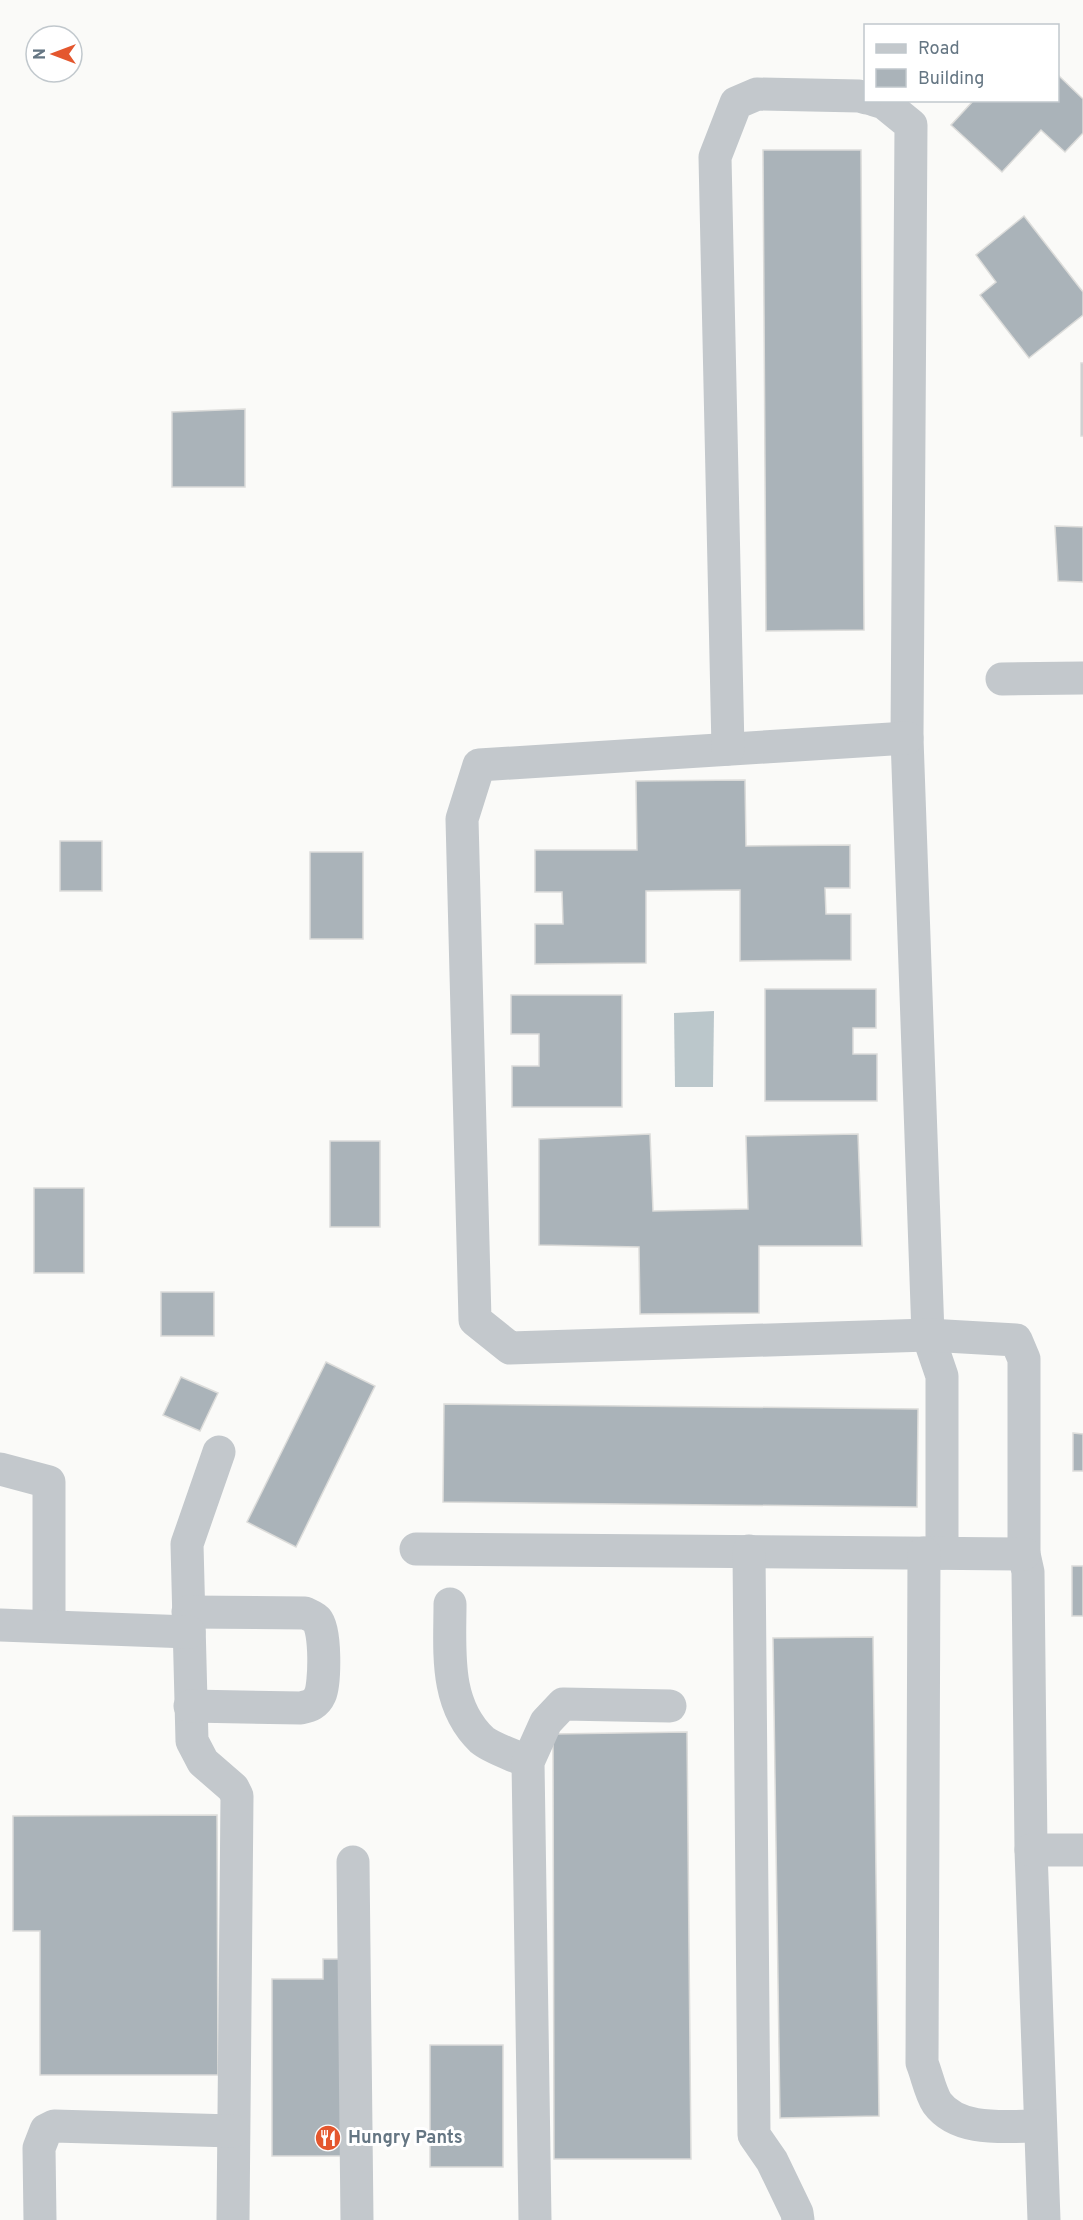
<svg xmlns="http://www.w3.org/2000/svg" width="1083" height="2220" font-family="Overpass,sans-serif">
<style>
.water{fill:#bbc7cb}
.building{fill:#aab3b9;stroke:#dcdcda;stroke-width:1.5}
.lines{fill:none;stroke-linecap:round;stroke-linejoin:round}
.minor{stroke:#c3c8cc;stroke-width:33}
.labels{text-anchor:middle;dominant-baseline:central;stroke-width:6;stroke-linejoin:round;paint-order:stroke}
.poi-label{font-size:18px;font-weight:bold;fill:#657683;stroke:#fff;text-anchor:start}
</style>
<rect width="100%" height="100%" fill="#fafaf8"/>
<!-- water -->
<polygon class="water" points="714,1011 713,1087 675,1087 674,1013"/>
<!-- building -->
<g class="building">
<polygon points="1058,75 1083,99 1083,133 1065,152 1041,130 1002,172 951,125 974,100 1058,100"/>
<polygon points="763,150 861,150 864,630 766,631"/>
<polygon points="1024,216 1083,292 1083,315 1029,358 980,295 996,282 976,255"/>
<rect x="1081" y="363" width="2" height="73"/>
<polygon points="245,409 245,487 172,487 172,412"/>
<polygon points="1055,526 1083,527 1083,582 1058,581"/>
<polygon points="745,780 746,846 850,845 850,888 825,888 826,914 851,914 851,960 740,961 740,890 646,891 646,963 535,964 535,924 563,924 562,892 535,892 535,850 637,850 636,781"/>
<rect x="60" y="841" width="42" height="50"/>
<rect x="310" y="852" width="53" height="87"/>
<polygon points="765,989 876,989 876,1028 853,1028 853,1054 877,1054 877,1101 765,1101"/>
<polygon points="511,995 622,995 622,1107 512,1107 512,1066 539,1066 539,1034 511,1034"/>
<polygon points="650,1134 653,1211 748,1209 746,1136 858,1134 862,1246 759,1246 759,1313 640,1314 639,1247 539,1245 539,1139"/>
<rect x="330" y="1141" width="50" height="86"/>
<rect x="34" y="1188" width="50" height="85"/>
<rect x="161" y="1292" width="53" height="44"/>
<polygon points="326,1362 375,1386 296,1547 247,1522"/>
<polygon points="181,1377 218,1393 200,1431 163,1415"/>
<polygon points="444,1404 918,1409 917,1507 443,1502"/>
<polygon points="1073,1433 1083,1434 1083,1471 1073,1471"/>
<rect x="1072" y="1566" width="11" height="50"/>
<polygon points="873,1637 879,2116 780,2118 773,1638"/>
<polygon points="687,1732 691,2159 554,2159 553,1734"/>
<polygon points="217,1815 218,2075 40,2075 40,1931 13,1931 13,1816"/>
<polygon points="323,1959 342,1959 342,2156 272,2156 272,1979 323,1979"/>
<rect x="430" y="2045" width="73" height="122"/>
</g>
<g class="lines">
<!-- minor -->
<g class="minor">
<polyline points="874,100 884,103 911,125 907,738 928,1335 942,1376 942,1553"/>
<polyline points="1002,679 1083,678"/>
<polyline points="907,738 479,765 462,819 475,1320 510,1348 928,1335 1016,1340 1024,1359 1024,1554 1028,1572 1031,1850 1044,2220"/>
<polyline points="728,749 715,157 736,103 757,94 859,96 866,98"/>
<polyline points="219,1452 187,1544 192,1741 203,1762 233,1788 237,1796 233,2220"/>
<polyline points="0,1469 49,1482 49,1625"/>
<polyline points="416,1549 1024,1554"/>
<polyline points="749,1551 754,2135 772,2161 797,2213 798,2220"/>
<path d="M 924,1553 L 922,2063 C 927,2075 930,2092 937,2103 C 959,2133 1007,2126 1040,2126"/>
<path d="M 450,1604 C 450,1651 444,1704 482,1740 C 491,1748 516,1756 528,1762"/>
<path d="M 188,1612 L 305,1613 C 309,1615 315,1617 317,1620 C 326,1630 325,1684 320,1695 C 316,1704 310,1706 301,1708 L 190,1706"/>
<polyline points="0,1625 189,1632"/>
<polyline points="1031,1850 1083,1850"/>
<polyline points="353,1862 357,2220"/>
<polyline points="40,2220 39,2148 46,2130 54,2126 233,2131"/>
<polyline points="535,2220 528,1762 546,1722 563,1704 670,1706"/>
</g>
</g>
<!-- icons -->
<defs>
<g id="restaurant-disc" transform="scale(1.35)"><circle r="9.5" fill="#e4572e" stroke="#fff"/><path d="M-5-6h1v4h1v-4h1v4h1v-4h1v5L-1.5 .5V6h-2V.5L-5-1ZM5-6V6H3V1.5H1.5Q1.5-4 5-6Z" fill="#fff"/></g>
</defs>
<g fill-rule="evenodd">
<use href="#restaurant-disc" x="328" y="2138"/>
</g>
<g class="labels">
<!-- poi labels -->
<g class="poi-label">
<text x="348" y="2138">Hungry Pants</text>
</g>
</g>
<!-- legend -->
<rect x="864" y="24" width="195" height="78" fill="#ffffff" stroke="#c1c8cd" stroke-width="1.5"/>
<rect x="876" y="44" width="30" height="9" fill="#c3c8cc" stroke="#c1c8cd" stroke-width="1.5"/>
<text x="918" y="54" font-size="18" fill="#657683">Road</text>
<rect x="876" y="69" width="30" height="18" fill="#aab3b9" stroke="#c1c8cd" stroke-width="1.5"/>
<text x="918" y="84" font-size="18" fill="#657683">Building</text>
<!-- north arrow -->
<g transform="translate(54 54) rotate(270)"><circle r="28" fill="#ffffff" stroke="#c1c8cd" stroke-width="1.5"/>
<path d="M0-4.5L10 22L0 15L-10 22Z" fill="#e4572e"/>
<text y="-9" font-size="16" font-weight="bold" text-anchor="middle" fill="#657683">N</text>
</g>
</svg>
